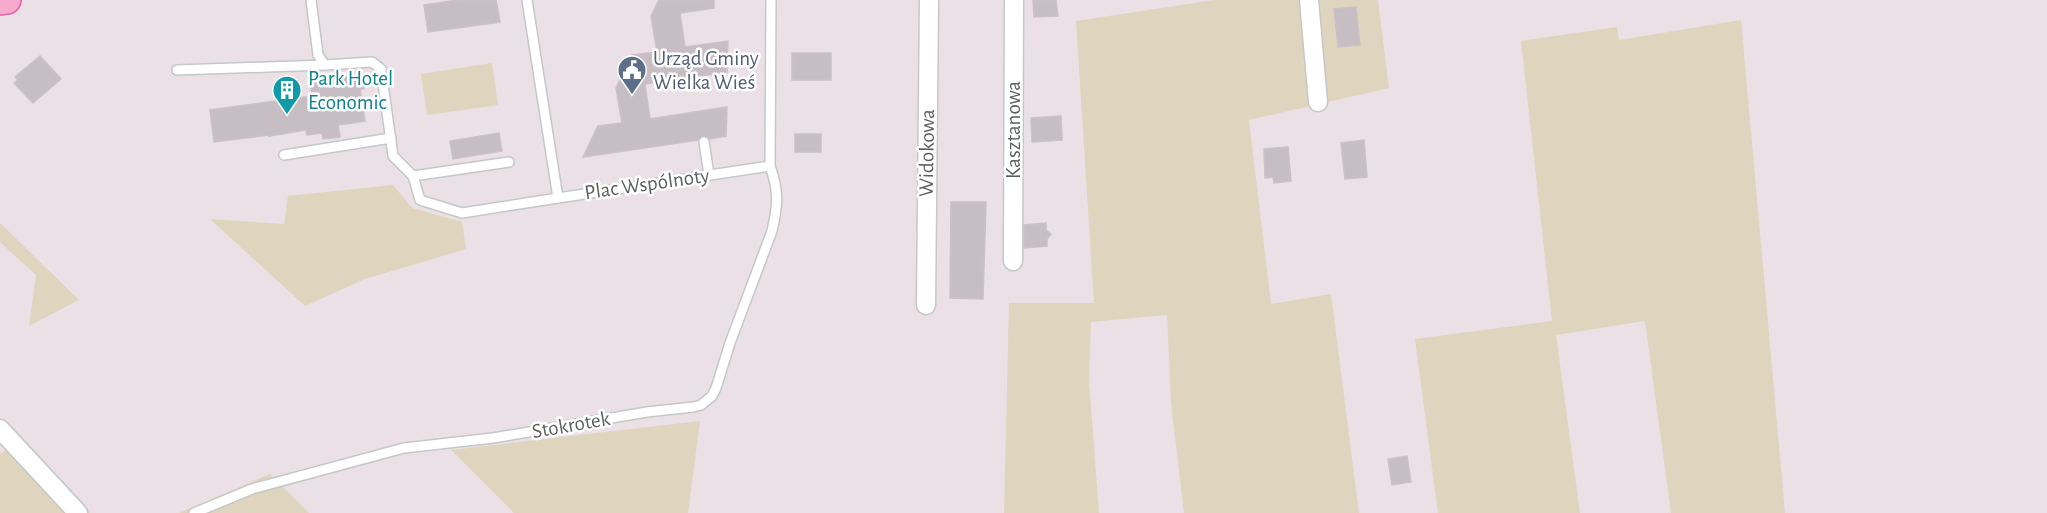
<svg xmlns="http://www.w3.org/2000/svg" width="2047" height="513" font-family="'Alegreya Sans',sans-serif">
<style>
.green{fill:#dfd5be}
.building{fill:#c7bec4;stroke:#cebfc8;stroke-width:1.5}
.lines{fill:none;stroke-linecap:round;stroke-linejoin:round}
.lane-casing{stroke:#c3c9c5;stroke-width:12}
.street-casing{stroke:#c3c9c5;stroke-width:21}
.primary-casing{stroke:#e063ae;stroke-width:30}
.lane{stroke:#fff;stroke-width:9}
.street{stroke:#fff;stroke-width:18}
.primary{stroke:#f5aace;stroke-width:27}
.labels{text-anchor:middle;dominant-baseline:central;stroke-width:5;stroke-linejoin:round;paint-order:stroke}
.service-label{font-size:21px;fill:#4e5e75;stroke:#fff;text-anchor:start}
.culture-label{font-size:21px;fill:#0d838f;stroke:#fff;text-anchor:start}
.street-label{font-size:21px;fill:#595f5a;stroke:#fff}
</style>
<rect width="100%" height="100%" fill="#eae0e5"/>
<!-- green -->
<g class="green">
<polygon points="1214,0 1378,0 1389,88 1249,120 1271,304 1331,294 1359,513 1184,513 1171,403 1167,315 1091,322 1089,380 1099,513 1004,513 1009,303 1094,303 1076,21"/>
<polygon points="1741,20 1785,513 1671,513 1645,321 1556,335 1580,513 1438,513 1415,339 1552,321 1521,41 1617,27 1619,40"/>
<polygon points="492,63 498,105 427,115 421,74"/>
<polygon points="393,185 412,208 462,222 466,249 365,279 305,306 210,219 284,224 288,196"/>
<polygon points="0,223 79,300 29,326 36,275 0,242"/>
<polygon points="700,421 688,513 514,513 451,450"/>
<polygon points="22,438 90,513 0,513 0,454"/>
<polygon points="270,474 309,513 179,513"/>
</g>
<!-- building -->
<g class="building">
<polygon points="458,0 496,0 500,22 428,32 424,5"/>
<polygon points="659,0 714,0 714,8 680,13 685,47 728,41 727,72 645,84 650,119 727,107 726,136 710,139 704,135 698,140 583,157 598,126 622,123 616,88 632,55 657,52 651,16"/>
<polygon points="1033,0 1056,0 1058,16 1034,17"/>
<polygon points="1356,7 1360,45 1338,47 1334,9"/>
<rect x="792" y="53" width="39" height="27"/>
<polygon points="40,56 61,79 33,103 14,83 18,80 15,77"/>
<polygon points="362,74 364,89 360,89 365,121 338,125 340,137 323,139 322,133 307,135 306,130 269,136 269,135 214,142 210,110 312,96 310,81"/>
<polygon points="1061,116 1062,140 1032,142 1031,118"/>
<polygon points="499,133 502,151 453,159 450,141"/>
<rect x="795" y="134" width="26" height="18"/>
<polygon points="1364,140 1367,177 1345,179 1341,143"/>
<polygon points="1288,147 1291,181 1274,183 1273,177 1265,178 1264,149"/>
<polygon points="951,202 986,202 983,299 950,298"/>
<polygon points="1046,223 1046,230 1051,234 1047,239 1047,246 1024,248 1024,225"/>
<polygon points="1407,456 1411,482 1392,485 1388,459"/>
</g>
<g class="lines">
<!-- lane casing -->
<g class="lane-casing">
<g id="lane">
<polyline points="311,0 318,55 325,65 372,62 381,69 393,156 413,176 420,200 462,213 558,198"/>
<polyline points="527,0 558,198 770,166"/>
<polyline points="177,70 325,65"/>
<polyline points="704,142 709,175"/>
<polyline points="284,155 391,138"/>
<polyline points="413,176 509,162"/>
<path d="M 194,513 L 252,489 L 404,448 L 493,438 L 647,412 L 693,407 L 701,405 L 712,396 L 716,388 L 730,343 L 772,231 C 778,205 779,191 770,166 L 771,0"/>
</g>
</g>
<!-- street casing -->
<g class="street-casing">
<g id="street">
<polyline points="1309,0 1318,102"/>
<polyline points="1013,261 1014,0"/>
<polyline points="926,305 929,0"/>
<polyline points="0,429 78,513"/>
</g>
</g>
<!-- primary casing -->
<g class="primary-casing">
<polyline id="primary" points="0,1 7,0"/>
</g>
<!-- lane -->
<use href="#lane" class="lane"/>
<!-- street -->
<use href="#street" class="street"/>
<!-- primary -->
<use href="#primary" class="primary"/>
</g>
<!-- icons -->
<defs>
<g id="civic-pin" transform="scale(1.5)"><path d="M0 17L-7.5 6A9.5 9.5 0 1 1 7.5 6Z" fill="#5c6f8a" stroke="#fff"/><path d="M-.6-6.5H3V-4.5H.6V-3L4-1V1h2V6H-6V1h2V-1L-.6-3ZM-1.2 2.5V6h2.4V2.5Z" fill="#fff"/></g>
<g id="building-pin" transform="scale(1.5)"><path d="M0 17L-7.5 6A9.5 9.5 0 1 1 7.5 6Z" fill="#0f9aa8" stroke="#fff"/><path d="M-4-6H4V6H1V3H-1V6H-4ZM-2.5-4.3h1.7v1.8h-1.7ZM.8-4.3h1.7v1.8H.8ZM-2.5-1h1.7V.8h-1.7ZM.8-1h1.7V.8H.8Z" fill="#fff"/></g>
</defs>
<g fill-rule="evenodd">
<use href="#civic-pin" x="632" y="70"/>
<use href="#building-pin" x="287" y="90"/>
</g>
<g class="labels">
<!-- service labels -->
<g class="service-label">
<text x="653" y="58">Urząd Gminy<tspan x="653" dy="24">Wielka Wieś</tspan></text>
</g>
<!-- culture labels -->
<g class="culture-label">
<text x="308" y="78">Park Hotel<tspan x="308" dy="24">Economic</tspan></text>
</g>
<!-- street labels -->
<g class="street-label">
<text transform="translate(1013 130) rotate(-90)">Kasztanowa</text>
<text transform="translate(927 153) rotate(-89)">Widokowa</text>
<text transform="translate(647 184) rotate(-8)">Plac Wspólnoty</text>
<text transform="translate(571 425) rotate(-10)">Stokrotek</text>
</g>
</g>
</svg>
